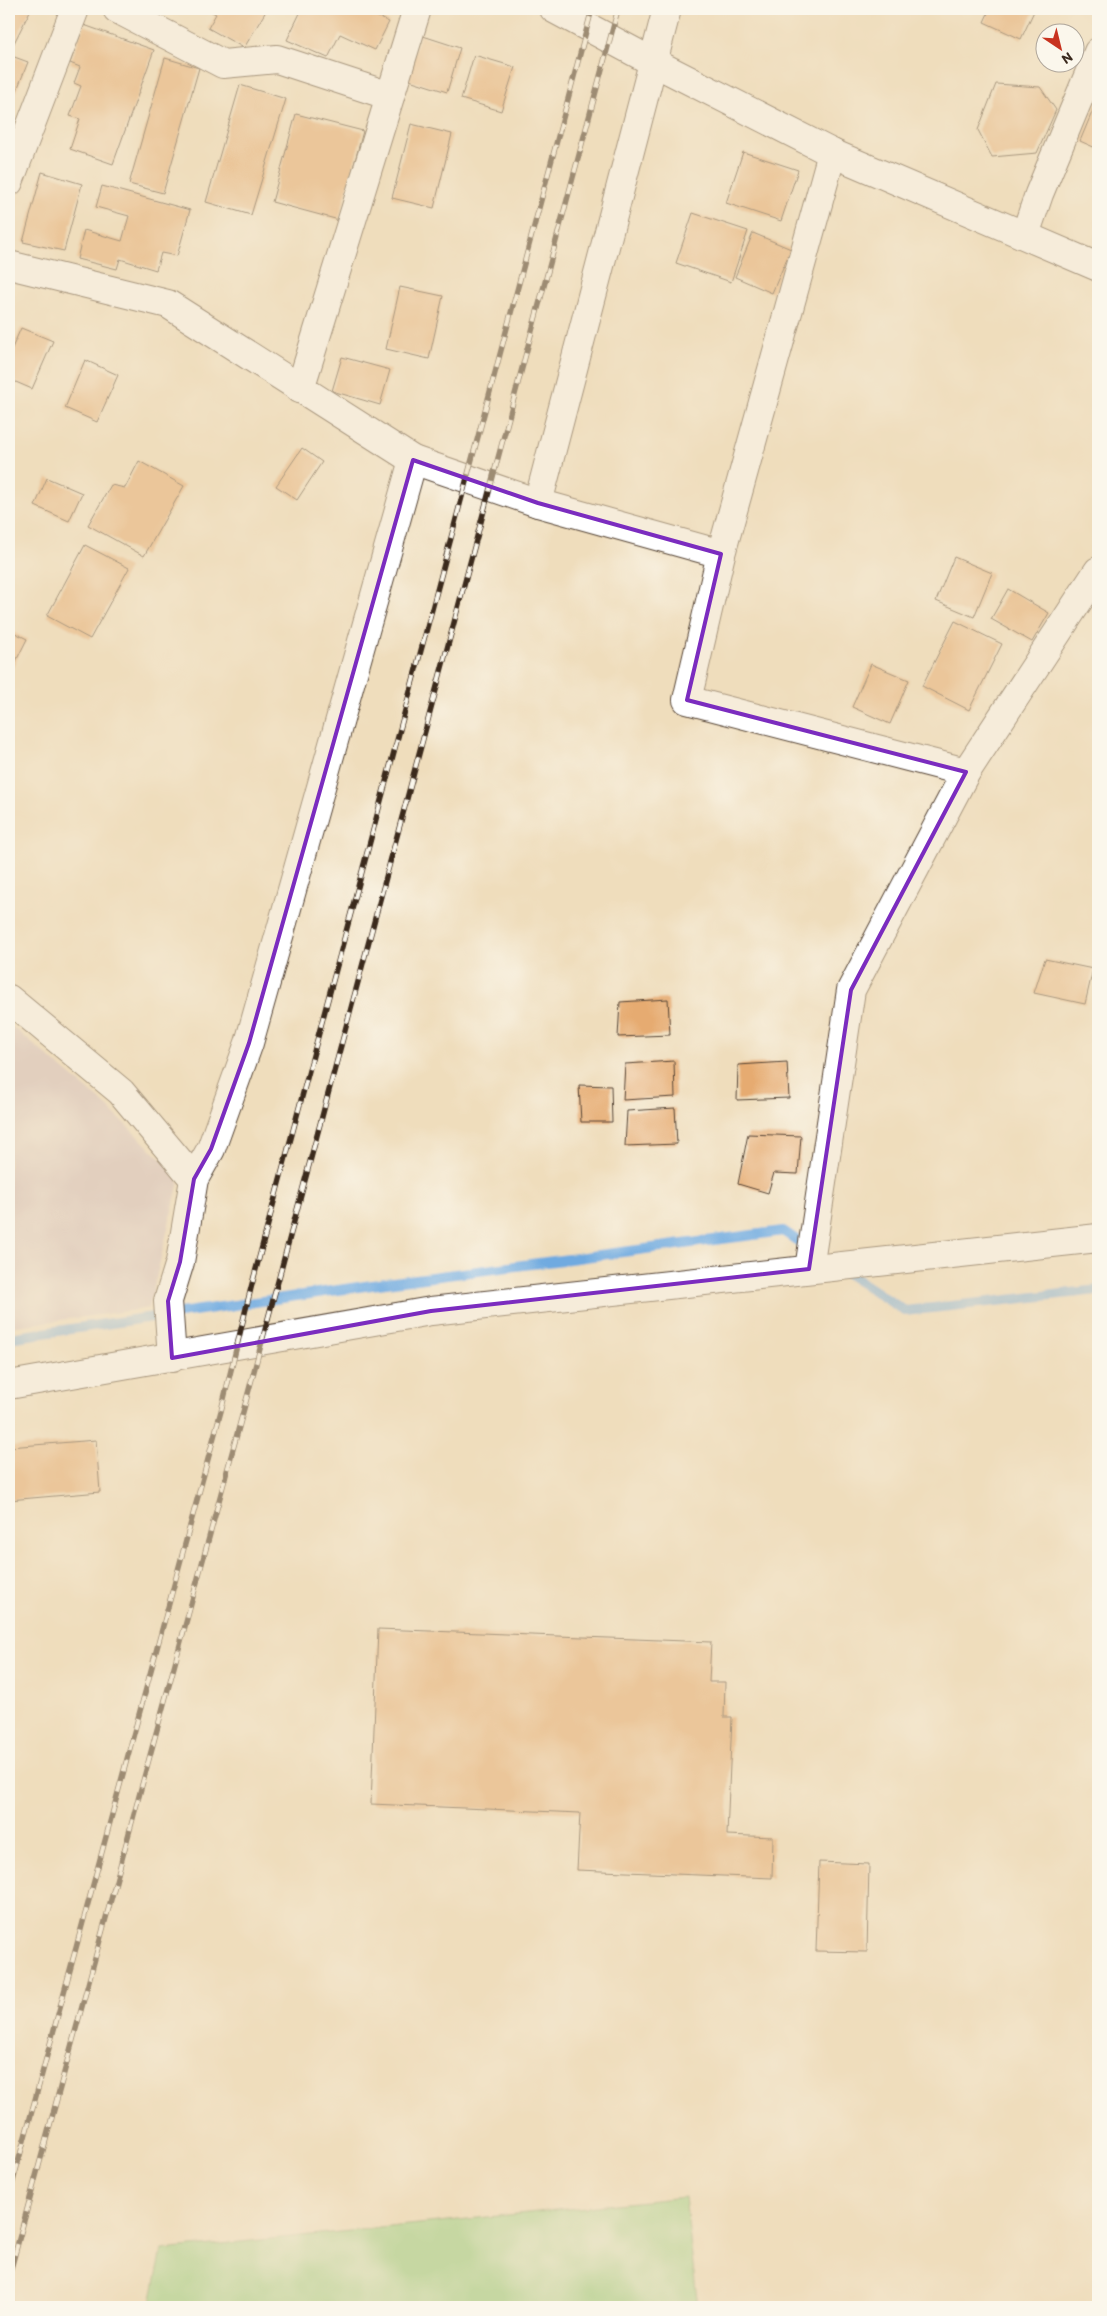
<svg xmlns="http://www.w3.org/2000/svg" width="1107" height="2316" font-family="Itim,sans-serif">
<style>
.industrial{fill:#d2bec1}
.green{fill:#96d184;stroke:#687e51}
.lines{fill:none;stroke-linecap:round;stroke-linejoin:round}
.stream{stroke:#6faae0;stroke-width:10}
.building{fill:#e6ab71}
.minor-casing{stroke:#564536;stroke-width:30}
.minor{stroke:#fff;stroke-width:28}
.rail-casing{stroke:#3b2a1e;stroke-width:5.5}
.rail{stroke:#fbf7ec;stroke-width:4;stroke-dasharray:11;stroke-linecap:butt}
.marked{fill:none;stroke:#7b2cbf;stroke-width:4;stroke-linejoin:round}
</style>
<rect width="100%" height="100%" fill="#fbf7ec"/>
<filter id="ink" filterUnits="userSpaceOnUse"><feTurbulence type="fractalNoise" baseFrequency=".02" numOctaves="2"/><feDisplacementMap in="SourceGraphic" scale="10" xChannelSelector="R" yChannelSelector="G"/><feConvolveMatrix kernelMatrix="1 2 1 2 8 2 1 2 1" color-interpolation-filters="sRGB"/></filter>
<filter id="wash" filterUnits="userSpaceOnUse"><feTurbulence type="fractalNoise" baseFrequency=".0096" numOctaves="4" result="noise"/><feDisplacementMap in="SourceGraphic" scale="20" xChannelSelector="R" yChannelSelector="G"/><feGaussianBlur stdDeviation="1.12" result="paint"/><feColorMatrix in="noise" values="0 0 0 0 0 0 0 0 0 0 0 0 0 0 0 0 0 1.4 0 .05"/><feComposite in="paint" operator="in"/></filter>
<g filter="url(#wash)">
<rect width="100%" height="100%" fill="#efddbc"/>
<!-- industrial -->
<polygon class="industrial" points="9,1024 101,1101 180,1177 149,1308 9,1327"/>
<!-- green -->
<polygon class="green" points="685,2197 698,2307 150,2307 162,2250"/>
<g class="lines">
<!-- stream -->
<g class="stream">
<polyline points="845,1272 905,1311 1098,1290"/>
<polyline points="9,1338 386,1283 783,1231 810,1249"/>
</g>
</g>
<g id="blocks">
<!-- building -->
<g class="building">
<polygon points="9,9 31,9 11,49 9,48"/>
<polygon points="206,9 262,9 266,11 244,48 208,28 216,14"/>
<polygon points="302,9 361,9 389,22 375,50 340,34 328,58 287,40"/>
<polygon points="990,9 1035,9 1021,39 984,22"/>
<polygon points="84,25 154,50 113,164 70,149 80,119 70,116 81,86 74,83 80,67 70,63"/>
<polygon points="420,35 460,48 447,92 406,79"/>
<polygon points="9,55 28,62 9,110"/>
<polygon points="474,55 515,67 501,111 461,99"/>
<polygon points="165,58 199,68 163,193 129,184"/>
<polygon points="996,84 1040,87 1056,110 1037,153 992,157 978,130"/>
<polygon points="240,85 286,99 251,215 206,202"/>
<polygon points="1098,98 1098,149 1080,141"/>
<polygon points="296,114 363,131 339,220 272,202"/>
<polygon points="411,124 452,134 434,208 392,198"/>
<polygon points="743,152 798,170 781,221 726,203"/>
<polygon points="42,172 82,184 64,251 23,242"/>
<polygon points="102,186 190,210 177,256 161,253 156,270 120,259 117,269 77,259 84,230 122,241 129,216 96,207"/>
<polygon points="693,213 748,231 731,282 676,263"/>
<polygon points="753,233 791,249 772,293 735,277"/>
<polygon points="400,287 443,296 429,359 386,349"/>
<polygon points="21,328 53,341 32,389 9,379 9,355"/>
<polygon points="342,357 390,370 380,405 332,391"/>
<polygon points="85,360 118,375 97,422 65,408"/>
<polygon points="302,448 322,462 297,500 276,486"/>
<polygon points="139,461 184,486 144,556 88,525 111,485 125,488"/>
<polygon points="47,478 82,493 69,521 35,506"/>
<polygon points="85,545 129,568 90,639 47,616"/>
<polygon points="954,557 992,573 974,617 936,601"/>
<polygon points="1008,589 1049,613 1032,642 991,619"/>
<polygon points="955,621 1002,644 969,710 922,686"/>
<polygon points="9,630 27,639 13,667 9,665"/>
<polygon points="871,664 909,680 890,724 852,707"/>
<polygon points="1045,959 1093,969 1085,1004 1034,993"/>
<polygon points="668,999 670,1035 618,1037 620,1002"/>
<polygon points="674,1061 675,1097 623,1100 625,1064"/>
<polygon points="787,1062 789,1098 737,1100 738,1065"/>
<polygon points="579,1085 611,1086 612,1122 581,1122"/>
<polygon points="675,1108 677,1144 625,1146 627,1111"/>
<polygon points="748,1134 801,1136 798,1174 774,1173 768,1193 738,1184"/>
<polygon points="96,1440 100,1492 9,1500 9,1447"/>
<polygon points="378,1629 711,1642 709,1682 725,1682 724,1717 732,1717 727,1835 773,1837 772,1878 577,1870 580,1813 371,1804"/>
<polygon points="819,1862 869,1864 867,1952 816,1951"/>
</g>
</g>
</g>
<g filter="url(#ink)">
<use href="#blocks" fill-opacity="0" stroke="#564536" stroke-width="1"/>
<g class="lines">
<!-- minor casing -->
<g class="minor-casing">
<g id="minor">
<polyline points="117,9 223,64 277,59 390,96"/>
<polyline points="554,9 653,62 832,153 1098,267"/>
<polyline points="9,182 75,9"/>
<polyline points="1025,235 1039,194 1098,52"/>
<polyline points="9,265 168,304 413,460 538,503 667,9"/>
<polyline points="300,389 417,9"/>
<polyline points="538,503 721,554 832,153"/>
<polyline points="721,554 687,700 966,772 1098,571"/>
<polyline points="9,999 121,1092 194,1179"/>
<polyline points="809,1269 851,990 966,772"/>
<polyline points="172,1358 168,1301 180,1262 194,1179 211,1149 249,1043 413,460"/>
<polyline points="9,1385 431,1311 1098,1238"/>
</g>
</g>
<!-- minor -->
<use href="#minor" class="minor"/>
<!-- rail casing -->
<g class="rail-casing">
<g id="rail">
<polyline points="9,2196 221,1411 251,1288 592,9"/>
<polyline points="9,2276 246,1401 618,9"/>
</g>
</g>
<!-- rail -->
<use href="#rail" class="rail"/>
</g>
</g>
<!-- marked area -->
<path d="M0 0H1107V2316H0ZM 413,460 L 538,503 L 721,554 L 687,700 L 966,772 L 851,990 L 809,1269 L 431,1311 L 172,1358 L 168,1301 L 180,1262 L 194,1179 L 211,1149 L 249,1043 Z" fill="#efddbc" fill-opacity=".55" fill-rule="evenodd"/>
<path class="marked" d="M 413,460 L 538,503 L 721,554 L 687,700 L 966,772 L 851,990 L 809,1269 L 431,1311 L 172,1358 L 168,1301 L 180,1262 L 194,1179 L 211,1149 L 249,1043 Z"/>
<!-- margin -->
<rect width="1107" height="2316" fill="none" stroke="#fbf7ec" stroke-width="30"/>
<!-- north arrow -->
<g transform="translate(1060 48) rotate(145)"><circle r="24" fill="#fbf7ec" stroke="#aea59a"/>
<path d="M0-4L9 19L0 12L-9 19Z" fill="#c8321e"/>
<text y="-8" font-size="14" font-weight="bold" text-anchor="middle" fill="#3b2a1e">N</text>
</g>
</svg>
